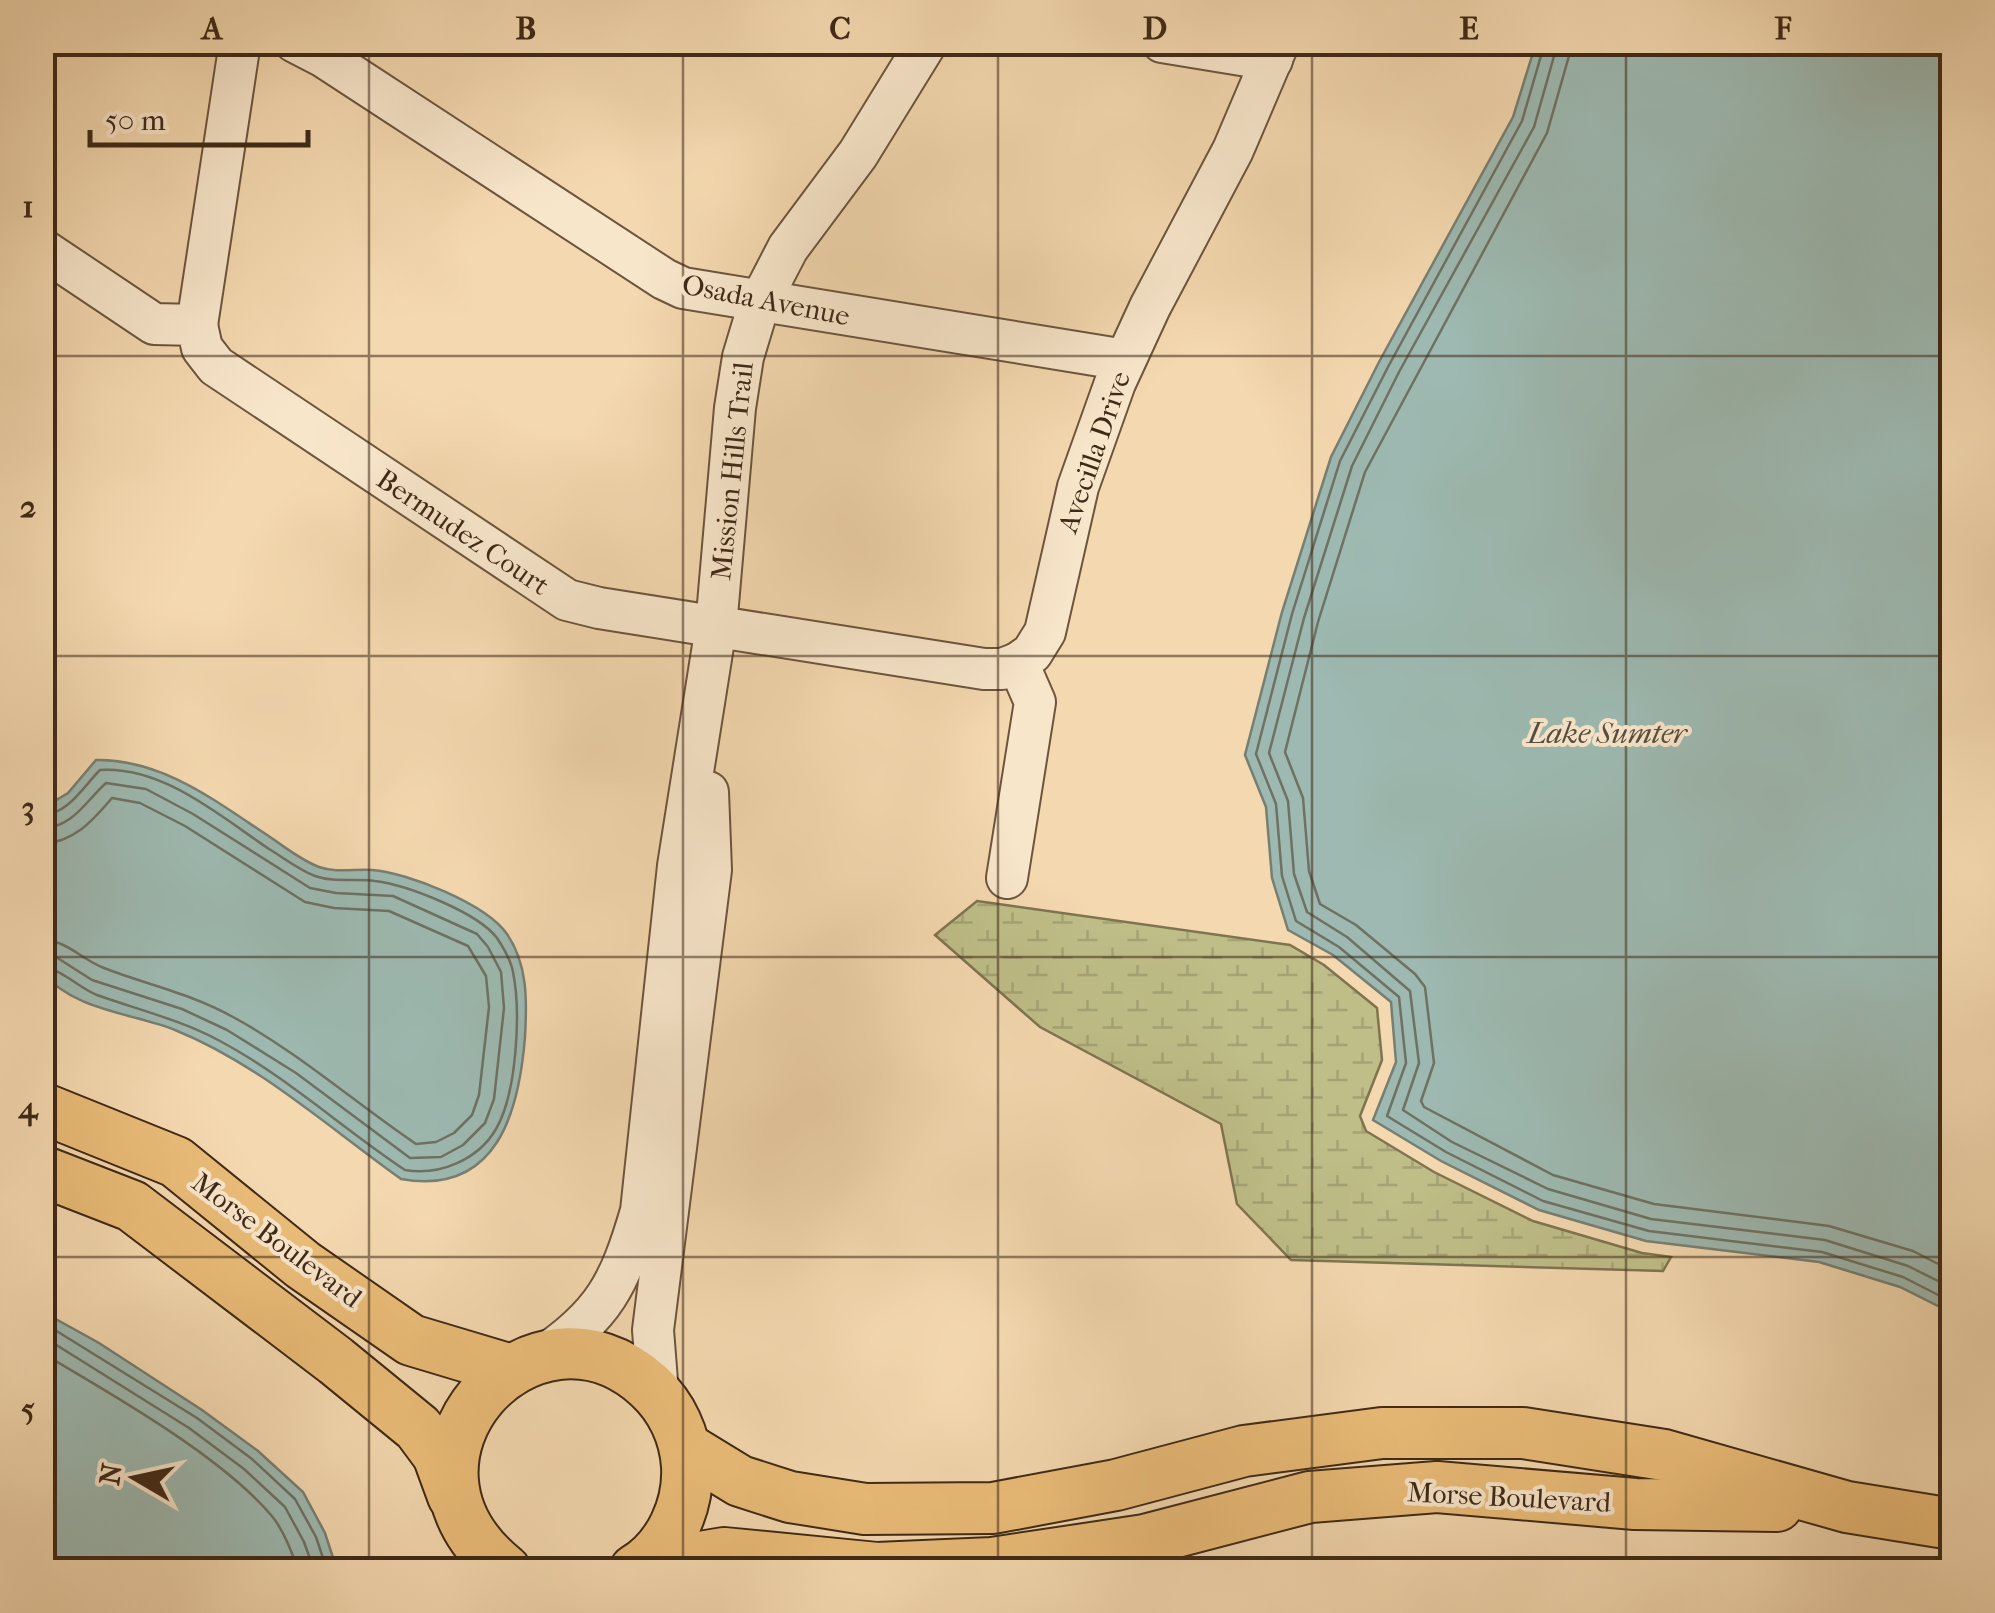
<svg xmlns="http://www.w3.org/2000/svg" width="1995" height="1613" font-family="'IM FELL French Canon',serif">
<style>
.wetland{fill:url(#wetland-marsh);stroke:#7f7450;stroke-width:2.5}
.water{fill:#9db9b1;stroke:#777f73;stroke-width:2.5}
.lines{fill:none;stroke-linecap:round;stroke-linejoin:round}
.shore{stroke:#6e7164;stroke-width:2.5}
.minor-casing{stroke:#6c553d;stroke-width:44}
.major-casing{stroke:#3f2917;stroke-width:54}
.minor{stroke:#f8e6cb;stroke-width:40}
.major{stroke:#eabc78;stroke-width:50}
.grid{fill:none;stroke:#3f2917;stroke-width:2.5;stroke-opacity:0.55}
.labels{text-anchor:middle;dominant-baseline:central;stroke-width:8;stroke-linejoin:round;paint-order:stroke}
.street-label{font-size:28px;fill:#3f2917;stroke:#f8e6cb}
.water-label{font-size:30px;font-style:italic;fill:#564d3e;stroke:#f8e6cb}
.neatline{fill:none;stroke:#3f2917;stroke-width:4}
.grid-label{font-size:32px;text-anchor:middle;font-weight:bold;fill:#3f2917}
</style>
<defs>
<pattern id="wetland-marsh" width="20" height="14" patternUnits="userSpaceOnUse" patternTransform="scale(2.5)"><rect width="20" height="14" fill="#bfbe88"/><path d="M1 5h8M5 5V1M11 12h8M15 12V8" fill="none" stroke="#a5a375"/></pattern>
</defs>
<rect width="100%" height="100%" fill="#f4d8af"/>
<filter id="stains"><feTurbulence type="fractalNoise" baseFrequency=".002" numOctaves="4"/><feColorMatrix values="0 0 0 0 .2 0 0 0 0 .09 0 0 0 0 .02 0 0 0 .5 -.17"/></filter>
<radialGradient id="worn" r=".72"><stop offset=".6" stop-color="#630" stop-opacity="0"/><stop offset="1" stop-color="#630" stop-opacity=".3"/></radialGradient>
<!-- wetland -->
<polygon class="wetland" points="977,901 1290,945 1324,965 1377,1008 1382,1060 1360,1116 1366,1131 1434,1172 1533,1221 1642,1253 1671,1257 1663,1271 1291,1260 1237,1204 1221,1124 1040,1027 935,935"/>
<!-- water -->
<g class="water">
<polygon points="1536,43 1952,43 1952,1313 1900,1287 1819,1262 1646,1241 1539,1210 1441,1161 1373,1120 1396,1062 1391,1002 1333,955 1288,930 1272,878 1266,807 1245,755 1282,612 1331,457 1379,362 1513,117"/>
<path d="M 96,760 C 164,759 218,803 273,839 C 287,849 303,861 319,867 C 336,873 354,869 372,870 C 409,873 486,904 507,934 C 528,965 527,1001 525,1037 C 519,1112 497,1196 401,1179 C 328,1127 259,1064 175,1030 C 133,1013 74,1011 42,972 L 43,808 L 68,793 Z"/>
<polygon points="43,1312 99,1343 202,1410 258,1451 303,1492 325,1533 337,1570 43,1570"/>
</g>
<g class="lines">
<!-- shore -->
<g class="shore">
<polyline points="1545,42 1522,121 1388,367 1340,461 1292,614 1256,754 1276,804 1282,876 1296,921 1339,947 1399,997 1406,1063 1387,1116 1446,1152 1543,1201 1649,1231 1822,1252 1903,1277 1952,1302"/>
<polyline points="1558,42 1534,127 1399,372 1352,466 1304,618 1269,753 1288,801 1294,874 1307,912 1347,937 1410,991 1419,1063 1403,1110 1452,1142 1548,1189 1651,1219 1825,1240 1908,1266 1952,1288"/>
<polyline points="1573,42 1547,133 1365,472 1318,622 1285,752 1303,798 1309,871 1320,904 1356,925 1415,974 1425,987 1434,1063 1421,1101 1424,1107 1553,1175 1654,1204 1829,1226 1913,1251 1952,1271"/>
<path d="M 42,816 C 70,812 82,788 100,770 C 163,766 220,816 269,849 C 284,858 299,870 315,876 C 335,883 355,878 375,881 C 407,885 477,912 497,938 C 503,947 511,961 513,972 C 521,1012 517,1093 496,1129 C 478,1160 439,1176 405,1170 C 342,1128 287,1077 220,1041 C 181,1020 139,1010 97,995 C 79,988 62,969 42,967"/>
<path d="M 42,829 C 74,826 85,802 106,783 L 146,789 L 193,814 L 310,888 L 336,893 L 393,896 L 477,934 L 488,947 L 501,972 L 504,1008 L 494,1099 L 485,1123 L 463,1145 L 441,1157 L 410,1158 L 296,1073 L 227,1030 L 182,1009 L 92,980 L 56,957 L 42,955"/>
<path d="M 42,844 C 75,842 93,820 112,798 L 140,803 L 185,826 L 305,902 L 334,908 L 389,911 L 468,946 L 486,976 L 489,1007 L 479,1095 L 472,1115 L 454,1133 L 436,1142 L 416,1144 C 354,1102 299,1053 233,1017 C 192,994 148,985 104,968 C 82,960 67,940 42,940"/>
<polyline points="42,1322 197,1418 252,1459 295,1499 316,1537 327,1570"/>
<polyline points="42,1336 189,1428 244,1469 285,1507 304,1542 314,1570"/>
<path d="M 42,1353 C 110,1393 221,1456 271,1515 C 284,1530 292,1552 298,1570"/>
</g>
<!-- minor casing -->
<g class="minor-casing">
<g id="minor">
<polyline points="295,42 324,57 664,279 683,288 1125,360"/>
<polyline points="1162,42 1272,60"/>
<polyline points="42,249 154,324 197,325 202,348 216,366 567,600 599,608 984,669 1002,669 1018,663"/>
<polyline points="197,325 240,42"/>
<polyline points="1007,878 1035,702 1018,663 1032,653 1045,632 1078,487 1115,383 1150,307 1233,150 1279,42"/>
<path d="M 540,1358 C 604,1316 620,1283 641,1211 L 678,866 L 716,627 L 735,408 L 743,357 L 759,304 L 788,248 L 858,154 L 927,42"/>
<polyline points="658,1394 653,1330 711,870 708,792"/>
</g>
</g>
<!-- major casing -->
<g class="major-casing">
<g id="major">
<polyline points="42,1108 176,1162 303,1265 411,1340 511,1370"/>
<polyline points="42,1171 132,1206 336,1361 418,1428 438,1455 453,1496"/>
<polyline points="686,1448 740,1481 790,1497 865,1509 993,1508 1116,1485 1244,1451 1382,1433 1523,1433 1664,1455 1847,1507 1952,1524"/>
<polyline points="641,1567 724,1553 877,1568 992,1563 1145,1540 1310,1497 1437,1487 1635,1504 1777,1506"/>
<path d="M 505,1570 C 367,1460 532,1279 649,1386 C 672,1407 685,1436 687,1466 C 689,1506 670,1549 635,1570"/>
</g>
</g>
<!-- minor -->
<use href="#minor" class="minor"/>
<!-- major -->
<use href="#major" class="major"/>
</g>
<!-- grid -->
<path class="grid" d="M 369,42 L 369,1570M 683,42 L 683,1570M 998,42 L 998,1570M 1312,42 L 1312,1570M 1626,42 L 1626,1570M 42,356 L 1952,356M 42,656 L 1952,656M 42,957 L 1952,957M 42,1257 L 1952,1257"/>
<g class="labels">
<!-- street labels -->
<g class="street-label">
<text transform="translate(766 300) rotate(11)">Osada Avenue</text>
<text transform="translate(1094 452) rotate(-71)">Avecilla Drive</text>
<text transform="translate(732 471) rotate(-84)">Mission Hills Trail</text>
<text transform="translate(463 532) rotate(34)">Bermudez Court</text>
<text transform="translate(277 1240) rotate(37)">Morse Boulevard</text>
<text transform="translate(1509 1497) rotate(3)">Morse Boulevard</text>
</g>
<!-- water labels -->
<g class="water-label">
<text x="1607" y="733">Lake Sumter</text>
</g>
</g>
<!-- margin -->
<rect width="1995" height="1613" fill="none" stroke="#f4d8af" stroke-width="110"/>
<!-- north arrow -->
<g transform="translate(135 1478) rotate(279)" stroke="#f8e6cb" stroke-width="8" paint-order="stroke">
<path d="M0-8L18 38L0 25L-18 38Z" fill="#3f2917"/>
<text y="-15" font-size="28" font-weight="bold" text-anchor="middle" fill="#3f2917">N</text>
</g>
<!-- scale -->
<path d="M90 130v15h218v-15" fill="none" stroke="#3f2917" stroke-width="5"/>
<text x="105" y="130" font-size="30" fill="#3f2917" stroke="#f8e6cb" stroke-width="8" paint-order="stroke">50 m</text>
<rect x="55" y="55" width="1885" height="1503" class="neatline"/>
<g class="grid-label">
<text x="212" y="39">A</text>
<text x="526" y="39">B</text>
<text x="840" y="39">C</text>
<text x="1155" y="39">D</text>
<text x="1469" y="39">E</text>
<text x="1783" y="39">F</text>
<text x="28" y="217">1</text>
<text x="28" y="517">2</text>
<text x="28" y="818">3</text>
<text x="28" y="1118">4</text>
<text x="28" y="1419">5</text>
</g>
<rect width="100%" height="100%" filter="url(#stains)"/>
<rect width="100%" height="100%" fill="url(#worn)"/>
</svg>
